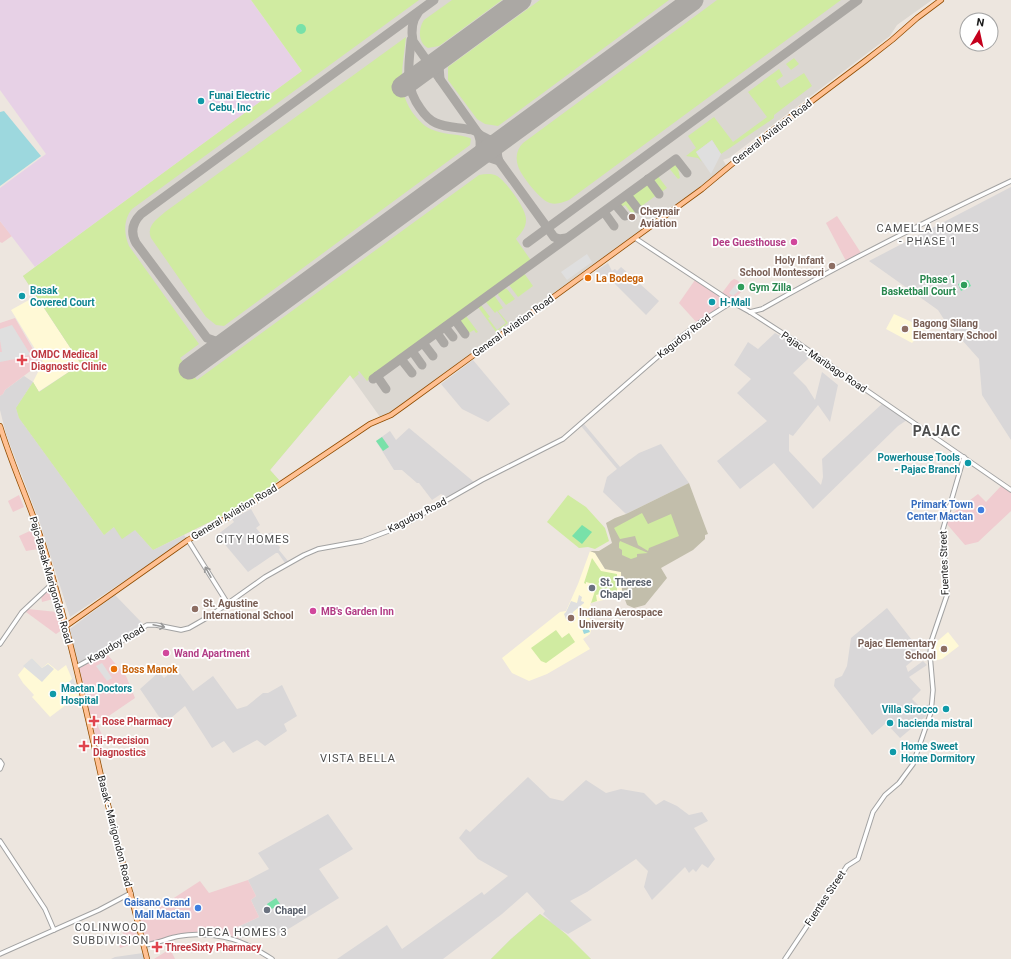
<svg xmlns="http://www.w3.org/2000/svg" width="1011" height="959" font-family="Roboto,sans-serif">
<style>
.residential{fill:#d9d7d8}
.commercial{fill:#f0ccd0}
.industrial{fill:#e7d1e6}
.education{fill:#fff9d6}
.airport{fill:#dbd7d1}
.construction{fill:#c2beab}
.grass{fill:#d0eba1}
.pitch{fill:#78e1a9}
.parking{fill:#dfdfdf}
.water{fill:#9dd8de}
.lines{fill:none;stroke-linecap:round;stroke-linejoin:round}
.taxiway{stroke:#aba8a4;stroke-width:9}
.runway{stroke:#aba8a4;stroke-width:21}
.minor-casing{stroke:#a2a2a2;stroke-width:5.5}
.major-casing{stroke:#914c00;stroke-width:6}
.minor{stroke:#fff;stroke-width:3.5}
.major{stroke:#ffc092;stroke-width:4.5}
.oneway{stroke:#989898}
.culture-dot{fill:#0f9aa8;stroke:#fff;stroke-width:1.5}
.education-dot{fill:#8d6e63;stroke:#fff;stroke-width:1.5}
.hotel-dot{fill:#d1479c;stroke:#fff;stroke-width:1.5}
.food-dot{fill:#e8710a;stroke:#fff;stroke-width:1.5}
.leisure-dot{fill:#2e9e5b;stroke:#fff;stroke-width:1.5}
.health-dot{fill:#e0444e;stroke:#fff;stroke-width:1.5}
.shop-dot{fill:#3f7fe0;stroke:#fff;stroke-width:1.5}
.worship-dot{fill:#6b7280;stroke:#fff;stroke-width:1.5}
.labels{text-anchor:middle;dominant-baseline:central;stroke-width:3.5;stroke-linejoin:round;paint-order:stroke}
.culture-label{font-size:10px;font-weight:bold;fill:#0d838f;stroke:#fff;text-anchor:start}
.street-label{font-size:10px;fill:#1b1b1b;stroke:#fff}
.education-label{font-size:10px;font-weight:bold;fill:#785e54;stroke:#fff;text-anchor:start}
.hotel-label{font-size:10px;font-weight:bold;fill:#b23c85;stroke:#fff;text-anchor:start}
.food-label{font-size:10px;font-weight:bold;fill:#c56008;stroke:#fff;text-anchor:start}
.leisure-label{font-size:10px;font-weight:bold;fill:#27864d;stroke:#fff;text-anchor:end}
.health-label{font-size:10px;font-weight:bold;fill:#be3a42;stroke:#fff;text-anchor:start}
.shop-label{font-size:10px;font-weight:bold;fill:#366cbe;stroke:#fff;text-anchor:end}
.worship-label{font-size:10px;font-weight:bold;fill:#5b616d;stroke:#fff;text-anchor:start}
.neighbourhood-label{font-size:11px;letter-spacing:1px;fill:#4e4e4e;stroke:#fff}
.district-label{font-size:14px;font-weight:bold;letter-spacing:1px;fill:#4e4e4e;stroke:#fff}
</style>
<rect width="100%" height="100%" fill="#ede6df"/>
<!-- residential -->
<g class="residential">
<polygon points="1011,187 1011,440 982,395 979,359 945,321 938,310 869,261"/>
<polygon points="608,263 612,271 615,269 617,271 621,267 659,301 646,315 610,279 607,279 603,281 596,271"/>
<polygon points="775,333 811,354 808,359 793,373 806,386 815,400 822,372 838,385 830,422 818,405 793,436 789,434 789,451 821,485 823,477 822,459 883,403 907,420 898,426 813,509 774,463 740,489 717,461 767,421 737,393 751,379 734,365 748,342 758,349"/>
<polygon points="473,360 510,404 488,422 462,409 441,384"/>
<polygon points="24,376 33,382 16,408 19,418 104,535 114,527 135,530 153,550 184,535 187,539 70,617 40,523 6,434 0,410 0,396 3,394 5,390"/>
<polygon points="584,424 620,467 639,453 661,444 689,483 626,514 603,492 607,477 617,469 581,426"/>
<polygon points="409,428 474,482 447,498 445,496 441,494 432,500 419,483 417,483 402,470 394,470 376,441 390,431 396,440"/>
<polygon points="251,509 260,525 256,528 263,536 272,532 278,539 275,542 280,547 279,550 288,561 285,563 278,553 276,553 248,572 217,535 234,522 232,519"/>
<polygon points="115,595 144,625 107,649 77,663 70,629"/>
<polygon points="887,608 922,653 906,666 908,672 923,661 927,665 909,677 921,690 912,699 921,708 929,704 926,716 900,738 886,723 872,735 834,686 835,679 842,676 847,666 851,638"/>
<polygon points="176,668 193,691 213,676 237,709 247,706 263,693 268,693 282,685 297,716 284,724 287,731 265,746 257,740 233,753 224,741 212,748 185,706 164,724 140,689 159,672 164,678"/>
<polygon points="528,777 550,798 563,801 586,780 606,793 621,789 644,793 656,805 664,800 677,806 689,815 702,812 708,821 694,828 715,859 708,868 702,864 696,872 693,869 689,873 685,867 652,900 644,887 648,871 636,859 587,892 570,901 592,920 568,934 560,929 591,959 491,959 511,939 540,914 552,922 543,914 545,911 527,892 502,914 443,959 335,959 337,959 387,925 402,949 482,892 484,895 508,876 478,859 459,838 466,829 470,832"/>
<polygon points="328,814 353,849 319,869 339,898 272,939 265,927 240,939 235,928 259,917 251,900 256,896 248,880 269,869 258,853"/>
<polygon points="143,953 145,959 111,959 115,957"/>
</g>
<!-- commercial -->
<g class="commercial">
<polygon points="837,216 861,253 846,261 826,223"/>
<polygon points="0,221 12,236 2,243 0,242"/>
<polygon points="734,279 737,280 746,288 732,300 722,293 731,281"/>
<polygon points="695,280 727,302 698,324 679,303"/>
<polygon points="15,318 41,363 5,390 3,394 0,396 0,323"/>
<polygon points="1002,485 1011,492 1011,511 978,542 965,545 946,523 949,516 978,494 986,502"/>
<polygon points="19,495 24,507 13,512 8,501"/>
<polygon points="32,530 38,549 26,551 19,536"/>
<polygon points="50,588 53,599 42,602 41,596"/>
<polygon points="28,609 57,612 62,630 56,634 26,612"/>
<polygon points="107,654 126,676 135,698 97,724 103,737 96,739 79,667"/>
<polygon points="248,880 256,896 251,900 259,917 235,928 239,939 185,933 172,936 152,942 146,941 140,920 200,881 209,893"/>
<polygon points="135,925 139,942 120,948 118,940 124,938 122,929"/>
<polygon points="170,949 175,959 154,959"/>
</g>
<!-- industrial -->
<polygon class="industrial" points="0,0 251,0 302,71 35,267 0,221 0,188 46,154 0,90"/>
<!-- education -->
<g class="education">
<polygon points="36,296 81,364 38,392 33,382 43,362 11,310"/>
<polygon points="894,314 925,328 912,343 886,329"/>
<polygon points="590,551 595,553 605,569 621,572 622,592 612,598 591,603 590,604 592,607 585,612 593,623 590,634 583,639 590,649 547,674 529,681 512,673 502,658 560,612 566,611 578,584"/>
<polygon points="948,632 959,646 942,659 933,661 933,645"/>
<polygon points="32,658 42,668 48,663 58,671 66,665 79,695 50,717 32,697 34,695 23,683 18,675"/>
</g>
<!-- airport -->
<polygon class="airport" points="399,0 932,0 897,25 890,36 729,158 723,160 726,165 708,182 395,410 380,417 350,375 270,470 279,480 248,503 153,550 135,530 122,539 114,527 104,535 19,418 16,408 33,382 39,392 81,364 23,276"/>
<!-- construction -->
<polygon class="construction" points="689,483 708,534 705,535 705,539 693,550 661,568 667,578 645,605 634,608 627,605 622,592 621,572 605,569 595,553 590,551 599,551 612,543 606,523 615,518 626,514"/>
<!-- grass -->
<g class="grass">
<path d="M 251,0 L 419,0 L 132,209 C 123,220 124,234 129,246 L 199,344 L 180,358 L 197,380 L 479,175 C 485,174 492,173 497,176 C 506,181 527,210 526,220 C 526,228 521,233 516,239 L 532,262 L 367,381 L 359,371 L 358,372 L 359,374 L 353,379 L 350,375 L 270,470 L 279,480 L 248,503 L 153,550 L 135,530 L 122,539 L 114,527 L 104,535 L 19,418 L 16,408 L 33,382 L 39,392 L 81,364 L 23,276 L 302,71 Z"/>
<path d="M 452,0 L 502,0 L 439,46 L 428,48 C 418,43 418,29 424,20 Z"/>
<polygon points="540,0 669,0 498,126 485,124 477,119 448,80 448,67"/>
<path d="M 717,0 L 841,0 L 569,200 C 563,202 557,205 550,203 C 541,201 521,176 518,166 C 515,157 517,149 523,143 Z"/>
<path d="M 406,37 C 403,67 395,92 416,117 C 422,124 428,129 436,131 C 447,135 459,134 470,138 L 471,139 L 470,145 L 224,326 L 216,325 L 206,317 L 151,238 C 146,226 157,219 165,212 Z"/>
<polygon points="794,58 799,64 791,70 786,64"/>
<polygon points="779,69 783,76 776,81 781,88 804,73 812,86 774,115 774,118 721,154 712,140 696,152 702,162 698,158 686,156 696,148 688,136 714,117 733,142 767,117 748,92"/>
<polygon points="675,162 677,164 680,178 678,179 668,167"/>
<polygon points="657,175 667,188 660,193 652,181 652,179"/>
<polygon points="646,183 650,184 658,194 639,208 629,195"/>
<polygon points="627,198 636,211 632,214 625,205 622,207 620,203"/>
<polygon points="524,273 533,286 518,297 509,285"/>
<polygon points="504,288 507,289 515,299 506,305 498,295 499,292"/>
<polygon points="494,295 503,308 498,311 508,323 496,332 478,307 481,305 490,317 488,318 497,330 506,323 497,311 495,313 486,302"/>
<polygon points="466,316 478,332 476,333 474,330 467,334 458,322"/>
<polygon points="568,495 586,507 605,528 609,541 595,549 588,547 579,548 547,522"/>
<polygon points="642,513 648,524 671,514 679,536 649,548 648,551 638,545 635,536 620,539 614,528"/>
<polygon points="620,541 648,553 637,554 637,557 631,559 622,555 622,550 619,548 619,543"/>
<polygon points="592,558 601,571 617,574 617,592 613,597 612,591 596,595 597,601 591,603 597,585 586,582 586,584 584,583"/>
<polygon points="556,630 562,638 569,633 575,642 546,663 541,661 531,648"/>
<polygon points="540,914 566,934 591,959 491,959 511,939"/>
</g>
<!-- pitch -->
<g class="pitch">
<circle cx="301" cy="29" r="5"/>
<polygon points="968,280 971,286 961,291 958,284"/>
<polygon points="382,437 389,447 383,451 376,441"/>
<polygon points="582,525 592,532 582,544 572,536"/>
<polygon points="276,898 280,904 270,910 267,904"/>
</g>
<!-- parking -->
<g class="parking">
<polygon points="712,140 721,154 711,174 696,152"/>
<polygon points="587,254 592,262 567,280 561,272"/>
<polygon points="736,284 741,289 733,296 729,293"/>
<polygon points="12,325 30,354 20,358 0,362 0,352 2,352 0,340 0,329"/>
<polygon points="579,595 582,597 581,601 584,602 584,603 573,612 571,619 566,619 564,614 566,612 571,601 577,603"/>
<polygon points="32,658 42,668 48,664 54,669 42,682 23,666"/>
<polygon points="102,663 112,678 107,681 96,666"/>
<polygon points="73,678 78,693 75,694 66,685"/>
</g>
<!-- water -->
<g class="water">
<polygon points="4,111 41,156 0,186 0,112"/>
<polygon points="585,622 590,632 584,634 580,623"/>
</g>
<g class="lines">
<!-- taxiway -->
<g class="taxiway">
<path d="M 418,13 C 411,22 411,31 413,41 L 478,133 C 482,143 481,151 475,159"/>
<path d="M 411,40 C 409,66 404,86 420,108 C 424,114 429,120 436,123 C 447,128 460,127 472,130 C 476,131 479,134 482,136 C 489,141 498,141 506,137"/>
<polyline points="440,79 439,66 446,55"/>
<path d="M 506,137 C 499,144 495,151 499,161 L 554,237 L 559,239 L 566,238"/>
<polyline points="475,159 487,157 499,161"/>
<polyline points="648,179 659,194"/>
<polyline points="627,195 638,209"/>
<polyline points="615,204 625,216"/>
<polyline points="604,212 614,226"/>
<polyline points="527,243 858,0"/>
<polyline points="455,320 465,334"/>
<polyline points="445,327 453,337"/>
<polyline points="437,333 444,343"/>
<path d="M 226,342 L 218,342 L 207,338 L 136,243 C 130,232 133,222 141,214 L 434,0"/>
<polyline points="423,343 433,356"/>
<polyline points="412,351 422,365"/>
<polyline points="401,359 412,373"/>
<polyline points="377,376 386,389"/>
<polyline points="373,379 676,159 687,173"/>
</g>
<!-- runway -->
<g class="runway">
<polyline points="402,87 521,0"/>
<polyline points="189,369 693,0"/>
</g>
<!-- minor casing -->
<g class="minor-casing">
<g id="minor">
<polyline points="635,238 732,302 750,312 798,343 1011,490"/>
<path d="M 750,312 L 762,309 C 843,263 926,221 1011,181"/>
<polyline points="188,540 228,604"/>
<polyline points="0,644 22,612 54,582"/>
<polyline points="76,667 109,649 147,625 156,625 181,630 189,628 210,616 265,577 304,555 318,549 362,541 391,530 410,521 482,480 563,439 677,340 702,321 732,302"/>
<polyline points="0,761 2,764 0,769"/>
<polyline points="0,841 45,909 54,930"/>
<path d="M 144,945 C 157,944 167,938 180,936 C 199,932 230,936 247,945 C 256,949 264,954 272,959"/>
<polyline points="0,954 99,910 131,893"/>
<polyline points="785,959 847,866 858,859 873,812 885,795 899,783 913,764 931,712 933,690 930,655 931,642 947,595 943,529 964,457"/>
</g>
</g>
<!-- major casing -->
<g class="major-casing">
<g id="major">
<path d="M 0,426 C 13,469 33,510 46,554 C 69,632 86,710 104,789 C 118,846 133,902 147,959"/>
<polyline points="66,626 188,540 248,506 370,424 391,415 405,405 702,189 768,134 865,61 892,40 917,18 941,0"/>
</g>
</g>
<!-- minor -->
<use href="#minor" class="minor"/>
<!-- major -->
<use href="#major" class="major"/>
</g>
<!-- one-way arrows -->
<defs><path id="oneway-shaft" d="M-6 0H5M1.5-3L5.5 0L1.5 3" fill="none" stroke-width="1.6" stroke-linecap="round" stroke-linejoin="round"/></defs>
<g class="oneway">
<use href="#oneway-shaft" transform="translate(208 572) rotate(-119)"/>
<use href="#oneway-shaft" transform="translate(159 626) rotate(12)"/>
</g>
<!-- markers -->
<g class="culture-dot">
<circle cx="201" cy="101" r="4"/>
<circle cx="22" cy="296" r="4"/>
<circle cx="712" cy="302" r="4"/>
<circle cx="968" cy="463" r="4"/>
<circle cx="53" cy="694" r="4"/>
<circle cx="946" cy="709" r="4"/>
<circle cx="890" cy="723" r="4"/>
<circle cx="893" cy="752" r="4"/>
</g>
<g class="education-dot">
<circle cx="632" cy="217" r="4"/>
<circle cx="832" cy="266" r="4"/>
<circle cx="905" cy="329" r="4"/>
<circle cx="195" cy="609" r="4"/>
<circle cx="571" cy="618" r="4"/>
<circle cx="944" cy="649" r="4"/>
</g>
<g class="hotel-dot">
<circle cx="794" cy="242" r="4"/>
<circle cx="313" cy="611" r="4"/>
<circle cx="166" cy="653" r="4"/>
</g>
<g class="food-dot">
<circle cx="588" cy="278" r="4"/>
<circle cx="114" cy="669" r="4"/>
</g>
<g class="leisure-dot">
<circle cx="964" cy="285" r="4"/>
<circle cx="741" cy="287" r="4"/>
</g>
<g class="health-dot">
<path d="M20 354h4v4h4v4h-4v4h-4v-4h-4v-4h4z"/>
<path d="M92 715h4v4h4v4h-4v4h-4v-4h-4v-4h4z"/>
<path d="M82 740h4v4h4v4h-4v4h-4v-4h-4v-4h4z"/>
<path d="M155 941h4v4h4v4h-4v4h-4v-4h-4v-4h4z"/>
</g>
<g class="shop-dot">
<circle cx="981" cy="510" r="4"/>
<circle cx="198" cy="908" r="4"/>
</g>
<g class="worship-dot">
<circle cx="592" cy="588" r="4"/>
<circle cx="267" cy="910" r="4"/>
</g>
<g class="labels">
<!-- culture labels -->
<g class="culture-label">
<text x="209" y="95">Funai Electric<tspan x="209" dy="12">Cebu, Inc</tspan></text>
<text x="30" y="290">Basak<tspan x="30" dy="12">Covered Court</tspan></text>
<text x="720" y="302">H-Mall</text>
<text x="960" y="457" text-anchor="end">Powerhouse Tools<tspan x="960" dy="12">- Pajac Branch</tspan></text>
<text x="61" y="688">Mactan Doctors<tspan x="61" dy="12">Hospital</tspan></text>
<text x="938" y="709" text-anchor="end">Villa Sirocco</text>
<text x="898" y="723">hacienda mistral</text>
<text x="901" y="746">Home Sweet<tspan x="901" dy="12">Home Dormitory</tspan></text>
</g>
<!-- street labels -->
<g class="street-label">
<text transform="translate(772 132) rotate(-38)">General Aviation Road</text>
<text transform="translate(513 326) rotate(-36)">General Aviation Road</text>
<text transform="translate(684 336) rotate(-38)">Kagudoy Road</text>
<text transform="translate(824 362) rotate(34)">Pajac - Maribago Road</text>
<text transform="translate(234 512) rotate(-31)">General Aviation Road</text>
<text transform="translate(417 515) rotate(-27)">Kagudoy Road</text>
<text transform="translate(944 563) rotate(-92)">Fuentes Street</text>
<text transform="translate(51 580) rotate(74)">Pajo-Basak-Marigondon Road</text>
<text transform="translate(116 644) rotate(-31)">Kagudoy Road</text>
<text transform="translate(115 831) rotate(76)">Basak - Marigondon Road</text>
<text transform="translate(825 898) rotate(-56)">Fuentes Street</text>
</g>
<!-- education labels -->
<g class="education-label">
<text x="640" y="211">Cheynair<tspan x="640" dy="12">Aviation</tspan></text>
<text x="824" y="260" text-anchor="end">Holy Infant<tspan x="824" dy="12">School Montessori</tspan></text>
<text x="913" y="323">Bagong Silang<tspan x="913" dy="12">Elementary School</tspan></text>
<text x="203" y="603">St. Agustine<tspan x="203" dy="12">International School</tspan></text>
<text x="579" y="612">Indiana Aerospace<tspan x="579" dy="12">University</tspan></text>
<text x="936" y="643" text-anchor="end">Pajac Elementary<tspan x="936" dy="12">School</tspan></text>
</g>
<!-- hotel labels -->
<g class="hotel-label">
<text x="786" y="242" text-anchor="end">Dee Guesthouse</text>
<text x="321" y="611">MB's Garden Inn</text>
<text x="174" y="653">Wand Apartment</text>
</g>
<!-- food labels -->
<g class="food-label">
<text x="596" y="278">La Bodega</text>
<text x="122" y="669">Boss Manok</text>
</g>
<!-- leisure labels -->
<g class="leisure-label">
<text x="956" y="279">Phase 1<tspan x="956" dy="12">Basketball Court</tspan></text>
<text x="749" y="287" text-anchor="start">Gym Zilla</text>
</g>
<!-- health labels -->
<g class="health-label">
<text x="31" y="354">OMDC Medical<tspan x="31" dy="12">Diagnostic Clinic</tspan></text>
<text x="102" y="721">Rose Pharmacy</text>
<text x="93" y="740">Hi-Precision<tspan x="93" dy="12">Diagnostics</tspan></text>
<text x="165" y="947">ThreeSixty Pharmacy</text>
</g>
<!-- shop labels -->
<g class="shop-label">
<text x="973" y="504">Primark Town<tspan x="973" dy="12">Center Mactan</tspan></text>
<text x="190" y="902">Gaisano Grand<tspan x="190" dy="12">Mall Mactan</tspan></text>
</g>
<!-- worship labels -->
<g class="worship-label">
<text x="600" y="582">St. Therese<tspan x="600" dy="12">Chapel</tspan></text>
<text x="275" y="910">Chapel</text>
</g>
<!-- neighbourhood labels -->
<g class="neighbourhood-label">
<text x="928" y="228">CAMELLA HOMES<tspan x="928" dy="13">- PHASE 1</tspan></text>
<text x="253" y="539">CITY HOMES</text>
<text x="358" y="758">VISTA BELLA</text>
<text x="111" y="927">COLINWOOD<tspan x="111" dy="13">SUBDIVISION</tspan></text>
<text x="243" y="932">DECA HOMES 3</text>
</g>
<!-- district labels -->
<g class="district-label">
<text x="937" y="431">PAJAC</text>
</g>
</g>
<!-- north arrow -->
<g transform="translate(979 32) rotate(9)"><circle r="19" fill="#ffffff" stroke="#a4a4a4"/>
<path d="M0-3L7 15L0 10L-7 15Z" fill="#c5001d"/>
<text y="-6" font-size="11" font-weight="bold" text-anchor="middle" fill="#1b1b1b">N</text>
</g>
</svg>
